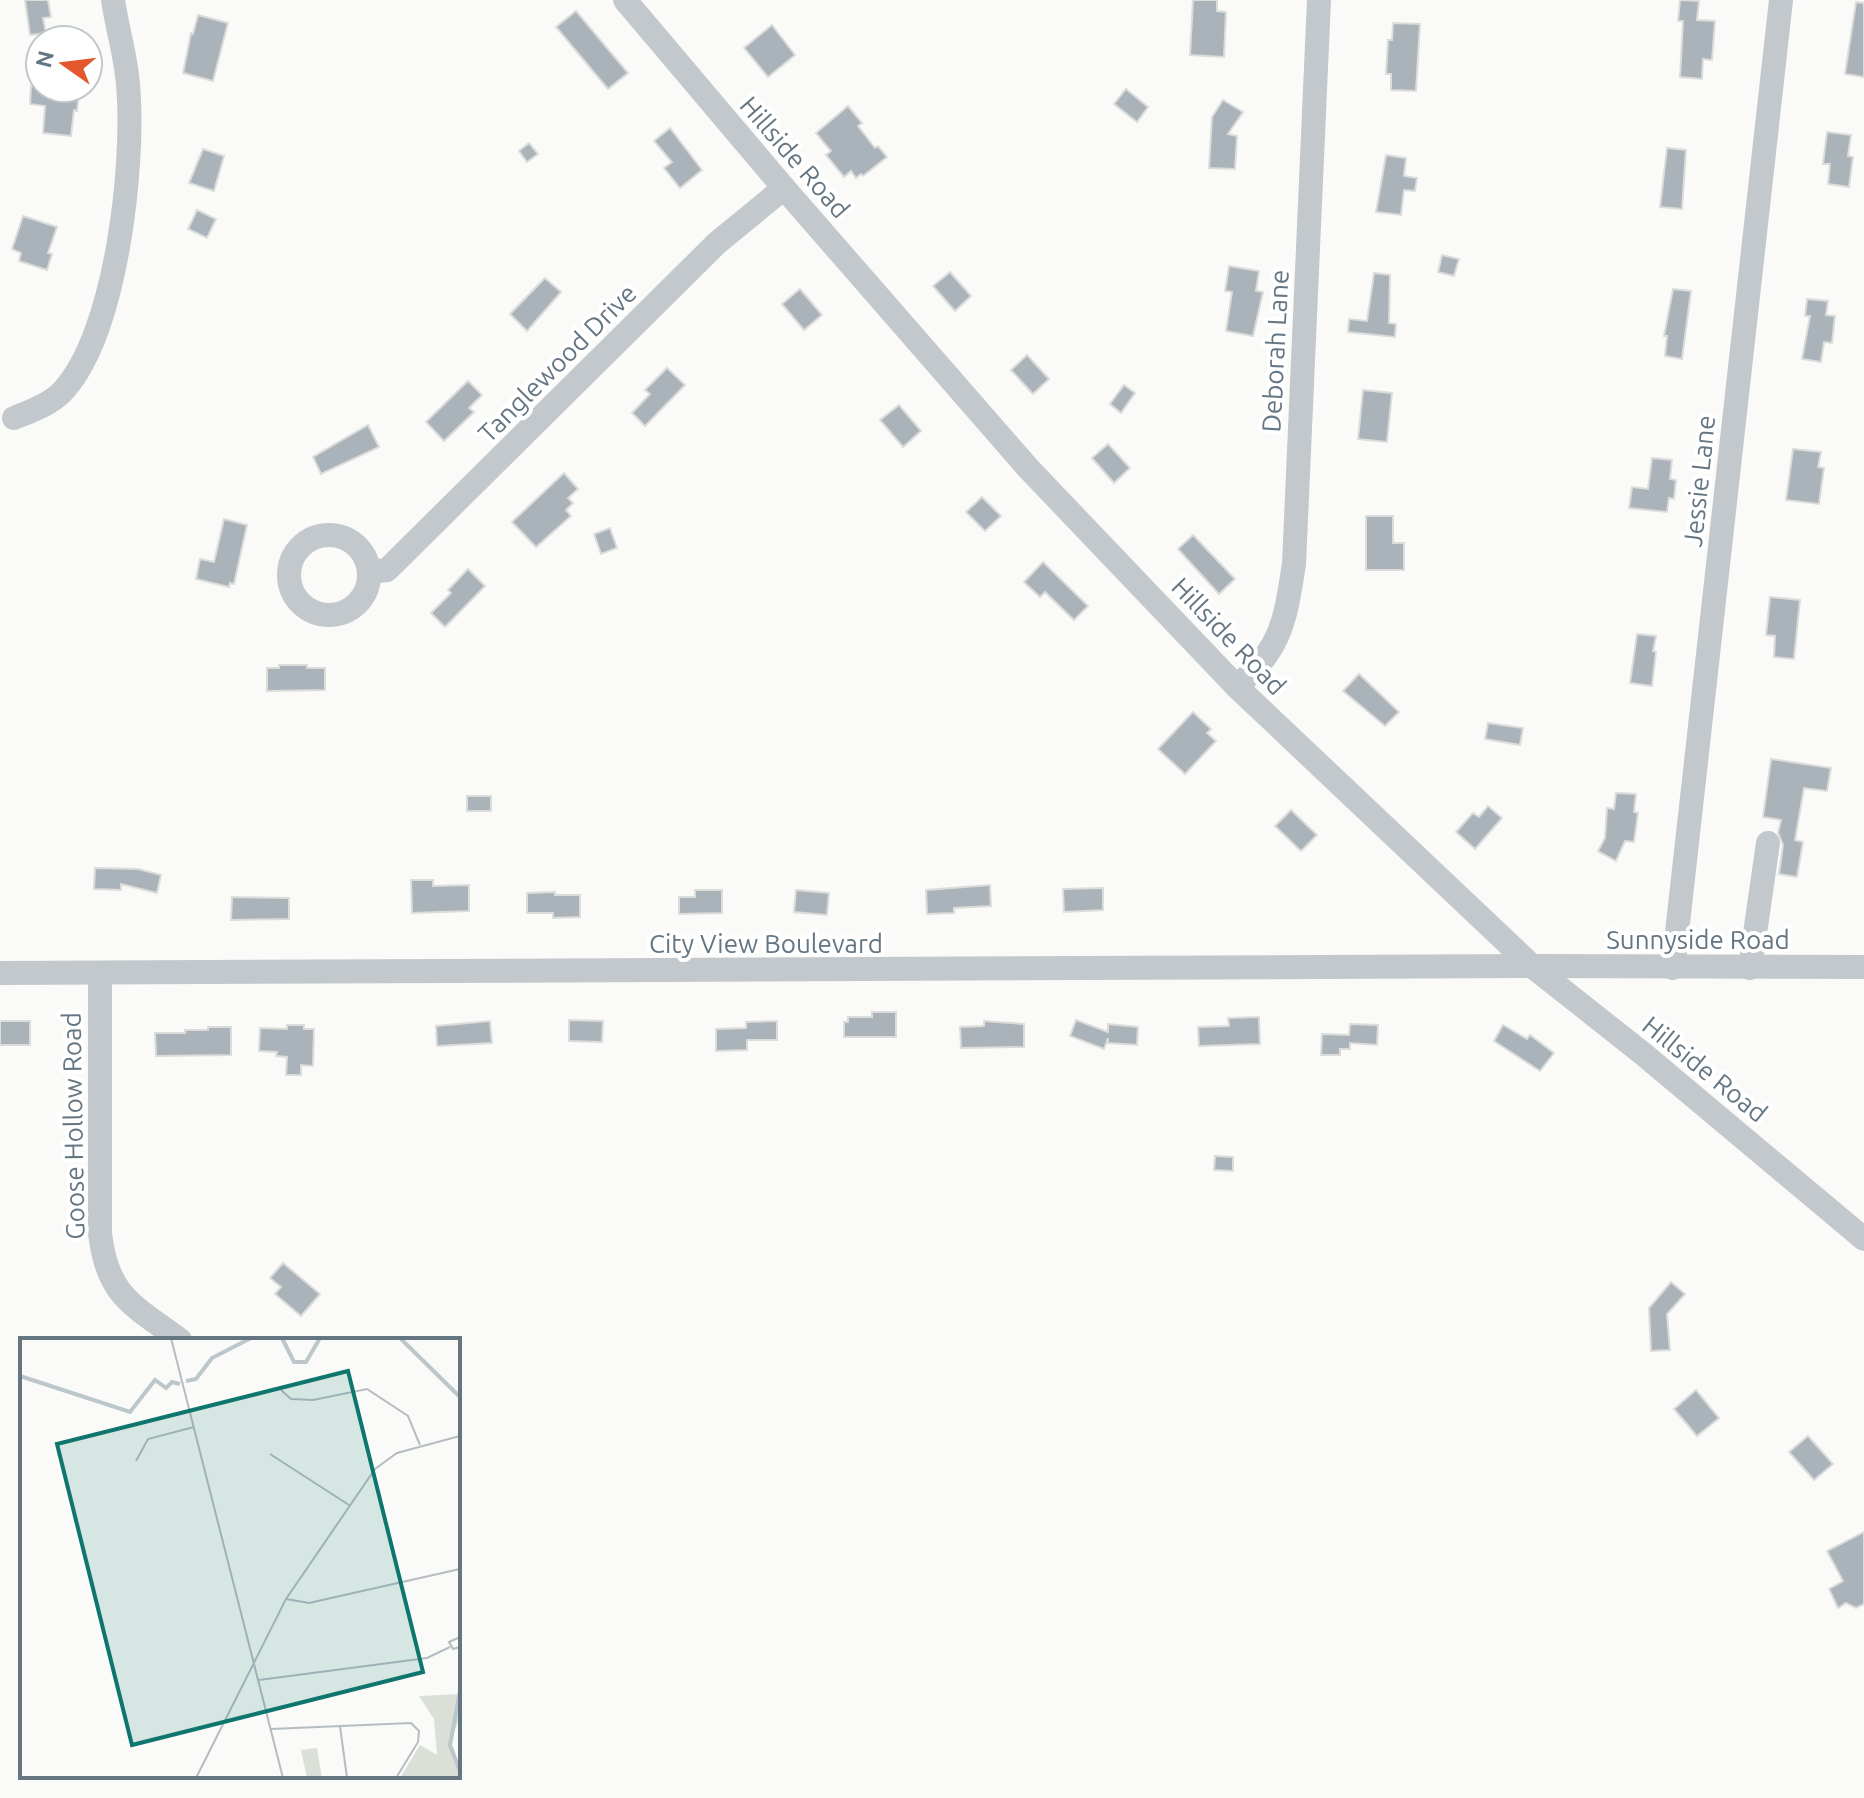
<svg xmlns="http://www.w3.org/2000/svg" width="1864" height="1798" font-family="Ubuntu,sans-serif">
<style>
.building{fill:#aab3b9;stroke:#dcdcda;stroke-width:2}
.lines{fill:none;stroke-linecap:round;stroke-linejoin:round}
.minor{stroke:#c3c8cc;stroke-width:24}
.labels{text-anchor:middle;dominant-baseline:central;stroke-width:8;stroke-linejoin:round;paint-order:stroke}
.street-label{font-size:26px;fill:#657683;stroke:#fff}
.inset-river{fill:none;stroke:#bbc7cb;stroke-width:4}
.inset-road{fill:none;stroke:#b5bdc2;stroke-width:2}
.view{fill:#0f766e;fill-opacity:0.15;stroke:#0f766e;stroke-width:4}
.inset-edge{fill:none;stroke:#657683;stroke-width:4}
</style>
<rect width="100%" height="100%" fill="#fafaf8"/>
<!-- building -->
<g class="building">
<polygon points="25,0 48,0 51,17 43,18 46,33 30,35"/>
<polygon points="1193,0 1217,0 1217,11 1226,12 1224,57 1190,55"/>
<polygon points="1680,0 1699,1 1697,20 1715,21 1712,60 1703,59 1702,79 1680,77 1683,21 1678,21"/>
<polygon points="1856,2 1864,3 1864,77 1845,74"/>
<polygon points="576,11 628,73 608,89 556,27"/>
<polygon points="198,15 228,23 213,81 183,73 191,33 193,34"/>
<polygon points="1393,23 1420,24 1416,91 1391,90 1391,74 1386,74 1388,40 1392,40"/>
<polygon points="772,25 795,55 768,77 744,48"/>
<polygon points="31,86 73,88 73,92 79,93 77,111 74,110 71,136 43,133 45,106 30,104"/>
<polygon points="1126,89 1148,107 1137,122 1114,104"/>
<polygon points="1223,100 1243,112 1228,134 1237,136 1235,169 1209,168 1212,117"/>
<polygon points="848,106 862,123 858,126 875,148 878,146 887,157 863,176 861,174 856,178 851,171 844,177 826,155 831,151 816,133"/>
<polygon points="670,128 702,170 680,188 664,168 672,162 654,141"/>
<polygon points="1827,132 1851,135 1848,156 1853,157 1849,187 1828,184 1830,164 1823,164"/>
<polygon points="529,143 538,154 527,162 519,151"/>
<polygon points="1667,148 1686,150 1682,209 1660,207"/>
<polygon points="203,149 224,156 214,191 189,183"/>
<polygon points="1386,155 1406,158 1404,176 1417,178 1415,191 1404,190 1401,215 1376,212"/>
<polygon points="197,210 216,219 207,238 188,229"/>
<polygon points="23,216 57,227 48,253 52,254 47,270 19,261 21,253 12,249"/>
<polygon points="1442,255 1459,259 1454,276 1438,272"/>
<polygon points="1229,266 1259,271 1256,291 1263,292 1253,336 1226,331 1232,292 1225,291"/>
<polygon points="950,272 971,296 955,311 933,286"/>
<polygon points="1374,273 1390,275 1389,323 1396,324 1395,337 1348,332 1349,319 1367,321"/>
<polygon points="545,278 561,292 527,331 510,314"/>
<polygon points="800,289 822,315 804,330 782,304"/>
<polygon points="1673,289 1691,291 1682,359 1665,356 1667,336 1664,336"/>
<polygon points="1807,299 1828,301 1826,315 1835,316 1832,343 1824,342 1821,362 1802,359 1810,316 1805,316"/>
<polygon points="1027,355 1049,379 1033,394 1011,370"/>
<polygon points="667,368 685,385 645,426 632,413 650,394 645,390"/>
<polygon points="468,381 482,395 469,408 474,412 444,441 426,422"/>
<polygon points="1124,385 1135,393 1121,413 1110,404"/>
<polygon points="1363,390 1392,393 1387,442 1358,439"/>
<polygon points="899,405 921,431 903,447 880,420"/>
<polygon points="368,425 379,447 321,474 313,457"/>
<polygon points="1108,444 1130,468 1114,483 1092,458"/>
<polygon points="1793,449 1821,452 1818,467 1824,468 1819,504 1786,500"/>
<polygon points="1652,458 1672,460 1670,479 1676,480 1674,499 1669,498 1667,512 1629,508 1632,487 1648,489"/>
<polygon points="564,473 578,489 568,498 573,503 566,510 571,516 536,547 512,522"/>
<polygon points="982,497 1001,516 985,531 966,512"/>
<polygon points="1366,516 1393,516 1393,543 1404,543 1404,570 1366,570"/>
<polygon points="224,519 247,525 234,584 230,583 229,587 196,579 200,559 214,562"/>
<polygon points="610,528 617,548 601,554 594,534"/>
<polygon points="1193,535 1235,579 1219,594 1178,549"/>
<polygon points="1043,562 1088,606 1074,620 1045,592 1040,597 1024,582"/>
<polygon points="468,569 485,586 445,627 431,613 451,593 448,590"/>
<polygon points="1770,597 1800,600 1794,659 1774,657 1775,636 1766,635"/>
<polygon points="1637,634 1656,636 1653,651 1656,652 1652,686 1630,683"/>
<polygon points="279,665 307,665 307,668 325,668 325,690 267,691 267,668 279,668"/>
<polygon points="1359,674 1399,712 1385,726 1343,691"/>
<polygon points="1193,712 1211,729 1207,733 1216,741 1185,774 1158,749"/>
<polygon points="1488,723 1523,728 1520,745 1485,739"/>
<polygon points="1771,759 1831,768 1827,791 1804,788 1795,840 1803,842 1797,877 1779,874 1783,845 1778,833 1781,820 1763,817"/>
<polygon points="1616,793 1636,794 1634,812 1638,813 1634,842 1625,841 1616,861 1598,851 1605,838 1607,808 1614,809"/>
<rect x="467" y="796" width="24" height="15"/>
<polygon points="1488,806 1502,818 1475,849 1456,832 1473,813 1479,817"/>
<polygon points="1291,810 1317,835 1301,851 1275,826"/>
<polygon points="95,868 138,869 161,875 157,893 121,884 121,890 94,889"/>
<polygon points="411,880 433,880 433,886 469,885 469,911 412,913"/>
<polygon points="990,885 991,906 954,908 954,913 927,914 926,890"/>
<polygon points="1103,888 1103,910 1064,912 1063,889"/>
<polygon points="695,890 722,890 722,913 679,914 679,897 695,897"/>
<polygon points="796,890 829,893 827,915 794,912"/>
<polygon points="555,892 555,895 580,895 580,917 553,918 553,913 527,913 527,893"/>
<polygon points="232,897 289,898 289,919 231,920"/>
<polygon points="872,1012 896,1012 896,1037 844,1037 844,1022 848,1022 848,1017 872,1017"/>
<polygon points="1259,1017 1260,1044 1199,1046 1198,1027 1229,1026 1228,1018"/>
<polygon points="569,1020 603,1021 602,1042 569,1041"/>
<polygon points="1076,1020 1108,1032 1108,1024 1138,1027 1137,1045 1108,1043 1108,1038 1104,1049 1070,1036"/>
<rect x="0" y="1021" width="30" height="24"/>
<polygon points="490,1021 492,1043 437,1046 436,1026"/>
<polygon points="777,1021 777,1040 747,1040 747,1050 716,1051 716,1029 746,1028 746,1022"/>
<polygon points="984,1021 1024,1024 1024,1047 961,1048 960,1027 984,1026"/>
<polygon points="1350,1024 1378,1025 1377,1045 1350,1043 1350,1049 1340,1049 1340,1055 1321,1055 1322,1034 1349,1035"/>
<polygon points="287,1025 304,1025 304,1029 314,1029 313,1066 301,1065 301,1075 286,1075 287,1057 276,1056 277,1052 259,1051 260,1028 287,1029"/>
<polygon points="1503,1025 1527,1039 1530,1035 1554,1053 1540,1071 1494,1041"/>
<polygon points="208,1027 231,1027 231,1055 156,1056 155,1033 185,1033 185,1030 208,1030"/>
<polygon points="1215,1156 1233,1157 1233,1171 1214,1170"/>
<polygon points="283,1263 320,1294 301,1316 275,1294 281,1287 270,1278"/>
<polygon points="1671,1282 1685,1294 1667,1314 1670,1350 1651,1351 1649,1308"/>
<polygon points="1696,1390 1719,1418 1697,1436 1674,1409"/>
<polygon points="1808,1436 1833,1464 1814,1480 1789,1452"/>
<polygon points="1864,1532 1864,1604 1856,1608 1846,1603 1838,1608 1829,1589 1843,1581 1827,1551"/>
</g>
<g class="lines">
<!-- minor -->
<g class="minor">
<polyline points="625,0 784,188 1028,468 1237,687 1532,966 1642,1053 1864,1239"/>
<path d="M 14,418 C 31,411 49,405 62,392 C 117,334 135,162 128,85 C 126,56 117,28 113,0"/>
<circle cx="329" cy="575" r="40"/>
<polyline points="370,572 387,570 717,243 784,188"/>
<path d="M 1237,687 C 1247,677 1259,666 1267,654 C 1286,628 1289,594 1294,564 L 1319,0"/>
<polyline points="1673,968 1781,0"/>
<polyline points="1750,968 1768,843"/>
<polyline points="0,973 1532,966 1864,967"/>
<path d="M 100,974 L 100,1233 C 107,1296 133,1305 180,1340"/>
</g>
</g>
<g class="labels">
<!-- street labels -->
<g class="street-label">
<text transform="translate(795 157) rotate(49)">Hillside Road</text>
<text transform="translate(1275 351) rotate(-87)">Deborah Lane</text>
<text transform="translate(557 363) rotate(-45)">Tanglewood Drive</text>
<text transform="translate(1699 481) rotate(-84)">Jessie Lane</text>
<text transform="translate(1229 636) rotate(46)">Hillside Road</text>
<text x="1698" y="939">Sunnyside Road</text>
<text x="766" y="943">City View Boulevard</text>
<text transform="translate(1705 1069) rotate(39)">Hillside Road</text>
<text transform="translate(73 1126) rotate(-91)">Goose Hollow Road</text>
</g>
</g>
<!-- overview -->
<g transform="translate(20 1338)">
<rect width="440" height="440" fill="#fafaf8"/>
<path d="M 440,356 L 440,379 L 429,407 L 440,427 L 440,440 L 380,440 L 400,407 L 417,417 L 414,381 L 399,358 ZM 297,410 L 302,440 L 287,440 L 281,412 Z" fill="#dadfd7"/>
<path class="inset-river" d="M 262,0 L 274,24 L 286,24 L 300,0M 380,0 L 440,59M 0,38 L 110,74 L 135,42 L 146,50 L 152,44 L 160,46M 166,43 L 176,41 L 192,20 L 231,0M 440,353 L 430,407 L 440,433"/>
<path class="inset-road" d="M 151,0 L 263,440M 261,52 L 271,61 L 293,62 L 347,51 L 388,78 L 400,107M 250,116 L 329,167M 116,123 L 128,101 L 174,89M 266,261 L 289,265 L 440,231M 440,299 L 429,304 L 433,311 L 440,309M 239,342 L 407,320 L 430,309M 320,388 L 327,440M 251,391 L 391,385 L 399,393 L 398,404 L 376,440M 176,440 L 266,261 L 355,131 L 377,115 L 440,98"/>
<path class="view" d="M 328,33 L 403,334 L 112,407 L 37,106 Z"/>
<rect width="440" height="440" class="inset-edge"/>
</g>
<!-- north arrow -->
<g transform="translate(64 64) rotate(284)"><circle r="38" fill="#ffffff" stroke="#c1c8cd" stroke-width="2"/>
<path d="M0-6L14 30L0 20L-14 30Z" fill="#e4572e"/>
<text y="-12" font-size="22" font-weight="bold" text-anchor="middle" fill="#657683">N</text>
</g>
</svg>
